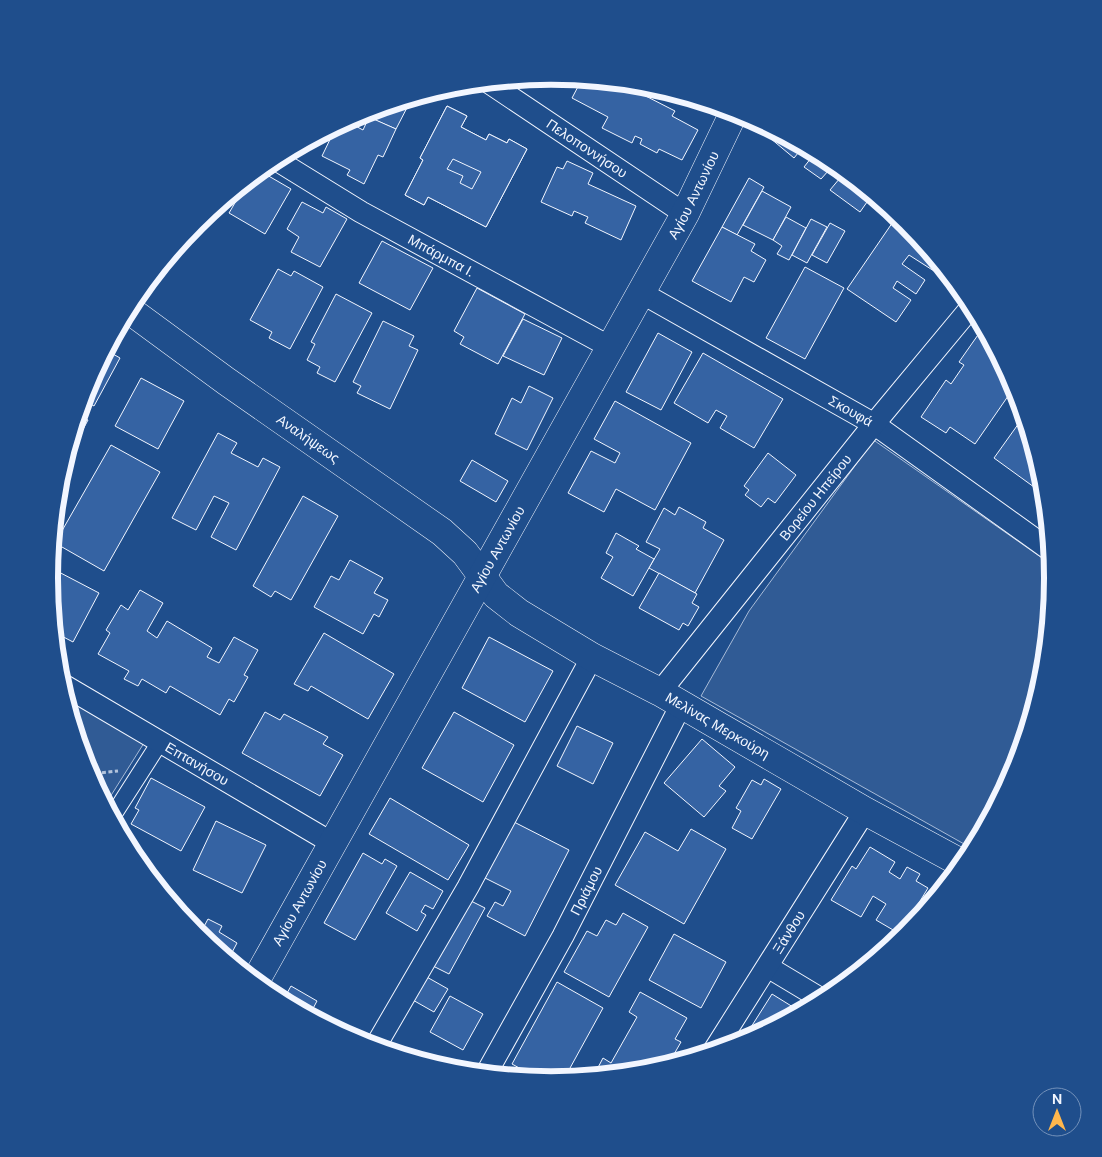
<svg xmlns="http://www.w3.org/2000/svg" width="1102" height="1157" font-family="'DM Sans',sans-serif">
<style>
.green{fill:#305b95;stroke:#a8bbd7}
.building{fill:#3563a3;stroke:#f2f6ff;fill-rule:evenodd}
.lines{fill:none;stroke-linecap:round;stroke-linejoin:round}
.pedestrian-casing{stroke:#f2f6ff;stroke-width:18}
.minor-casing{stroke:#f2f6ff;stroke-width:23}
.tertiary-casing{stroke:#f2f6ff;stroke-width:29}
.path{stroke:#b3c4dc;stroke-width:3;stroke-dasharray:4 2.5;stroke-linecap:butt}
.pedestrian{stroke:#1f4e8c;stroke-width:16}
.minor{stroke:#1f4e8c;stroke-width:21}
.tertiary{stroke:#1f4e8c;stroke-width:28}
.labels{text-anchor:middle;dominant-baseline:central;stroke-width:4;stroke-linejoin:round;paint-order:stroke}
.street-label{font-size:14px;fill:#f2f6ff;stroke:#1f4e8c}
.rim{fill:none;stroke:#f2f6ff;stroke-width:6}
</style>
<rect width="100%" height="100%" fill="#1f4e8c"/>
<!-- green -->
<g class="green">
<polygon points="865,434 1052,565 1053,579 1044,677 1015,771 973,849 701,696 749,611 868,448"/>
<polygon points="64,695 144,743 105,805 87,770"/>
</g>
<!-- building -->
<g class="building">
<polygon points="582,79 634,84 632,89 675,111 672,116 698,130 682,160 659,149 657,153 640,144 642,139 635,136 632,143 602,128 608,117 572,98"/>
<polygon points="412,98 396,129 361,114"/>
<polygon points="447,106 467,116 461,127 486,140 489,134 507,143 509,139 527,149 486,227 428,197 424,205 405,195 423,160 420,158"/>
<path d="M 447,106 L 467,116 L 461,127 L 486,140 L 489,134 L 507,143 L 509,139 L 527,149 L 486,227 L 428,197 L 424,205 L 405,195 L 423,160 L 420,158 ZM 453,159 L 481,172 L 472,189 L 460,183 L 463,176 L 447,169 Z"/>
<polygon points="369,117 396,129 383,157 378,155 364,184 347,175 350,170 322,156 336,127 346,121 363,130"/>
<polygon points="768,128 803,147 794,158 764,133"/>
<polygon points="815,153 830,161 872,195 860,212 830,190 840,178 829,170 821,179 804,167"/>
<polygon points="567,161 593,173 588,184 636,206 621,240 585,223 588,217 574,211 572,216 541,202 557,167 563,169"/>
<polygon points="260,171 291,189 265,234 229,213 249,179"/>
<polygon points="749,178 764,187 737,235 722,227"/>
<polygon points="762,191 791,207 773,240 743,225"/>
<polygon points="302,202 323,213 326,207 347,219 320,267 291,252 299,237 287,229"/>
<polygon points="897,216 906,224 939,264 934,271 909,255 902,264 925,280 916,294 897,281 893,288 911,300 896,322 847,289"/>
<polygon points="786,217 806,228 789,260 777,254 782,246 773,240"/>
<polygon points="811,219 827,227 807,263 792,255"/>
<polygon points="830,223 845,231 827,263 812,255"/>
<polygon points="722,227 755,244 751,251 766,260 754,282 744,277 731,302 692,281"/>
<polygon points="382,241 433,268 410,310 359,283"/>
<polygon points="805,267 844,288 805,359 766,338"/>
<polygon points="278,269 291,276 294,271 323,287 290,349 269,338 272,332 250,320"/>
<polygon points="477,288 525,314 498,364 460,344 464,337 454,331"/>
<polygon points="336,294 372,313 335,382 317,373 320,367 307,360 315,344 311,342"/>
<polygon points="523,319 562,338 544,375 503,356"/>
<polygon points="383,321 414,336 409,346 418,350 390,409 357,393 361,386 353,382"/>
<polygon points="980,332 989,338 1015,386 975,444 950,427 946,433 921,417 946,380 951,384 964,365 959,362"/>
<polygon points="658,333 692,352 661,410 626,392"/>
<polygon points="106,350 120,358 94,406 83,400 87,386"/>
<polygon points="703,353 783,399 754,448 720,428 727,416 716,410 708,423 674,403"/>
<polygon points="141,378 184,401 158,449 115,426"/>
<polygon points="529,386 553,398 527,450 495,434 512,398 521,403"/>
<polygon points="615,401 691,443 655,510 616,489 604,512 568,493 591,451 615,463 620,453 594,439"/>
<polygon points="78,415 88,420 62,469"/>
<polygon points="1024,416 1044,481 1045,495 994,458"/>
<polygon points="218,433 237,443 231,453 258,467 263,458 280,467 236,550 211,537 229,503 214,496 196,530 172,518"/>
<polygon points="111,445 160,472 104,571 55,543"/>
<polygon points="768,453 796,475 775,503 768,498 761,507 745,495 749,490 744,486"/>
<polygon points="472,460 508,481 496,502 460,481"/>
<polygon points="303,496 338,516 291,600 275,591 271,597 253,586"/>
<polygon points="679,507 706,522 703,528 724,540 695,593 649,568 660,549 646,542 664,508 675,515"/>
<polygon points="616,533 639,546 636,549 654,559 633,596 601,578 613,557 606,553"/>
<polygon points="350,560 383,578 374,593 388,600 379,617 374,614 363,634 314,607 331,576 339,580"/>
<polygon points="55,570 99,593 73,642 54,632 49,582"/>
<polygon points="659,573 697,594 692,603 699,607 688,626 683,623 679,630 639,608"/>
<polygon points="140,590 163,603 147,631 157,638 167,621 212,648 207,657 219,663 234,637 258,650 244,675 248,677 234,702 229,699 220,715 170,686 166,693 142,679 138,686 124,679 129,671 98,654 110,633 106,630 121,605 128,610"/>
<polygon points="324,633 394,674 368,719 311,686 308,691 294,684"/>
<polygon points="489,637 553,671 525,722 462,688"/>
<polygon points="265,712 280,720 284,714 328,737 323,744 343,755 320,796 242,753"/>
<polygon points="454,712 514,745 483,802 422,768"/>
<polygon points="577,726 613,743 593,784 557,766"/>
<polygon points="702,739 735,767 719,786 726,791 704,817 664,783"/>
<polygon points="151,778 205,807 181,851 131,824 139,810 135,808"/>
<polygon points="764,779 781,789 752,839 732,828 741,811 736,808 752,780 761,785"/>
<polygon points="390,798 469,845 448,880 369,834"/>
<polygon points="216,821 266,845 242,893 193,870"/>
<polygon points="514,822 569,850 525,936 487,916 495,902 503,906 511,891 485,878"/>
<polygon points="691,829 726,849 684,924 615,885 645,832 678,851"/>
<polygon points="870,847 895,862 889,872 900,879 907,867 920,874 916,881 928,888 900,934 876,920 886,904 873,896 861,917 831,900 852,866 856,869"/>
<polygon points="363,853 382,864 385,859 397,866 355,940 324,923"/>
<polygon points="410,872 443,891 433,909 425,905 421,912 426,915 417,931 386,913"/>
<polygon points="467,899 485,908 449,974 431,965"/>
<polygon points="175,906 195,917 190,926 174,907"/>
<polygon points="623,913 648,927 609,997 564,972 587,931 597,936 606,920 616,925"/>
<polygon points="208,919 222,926 219,932 237,943 228,960 194,931 200,934"/>
<polygon points="674,934 726,962 701,1008 649,980"/>
<polygon points="425,976 448,989 434,1012 411,999"/>
<polygon points="557,982 603,1008 564,1079 541,1080 512,1064"/>
<polygon points="291,986 317,1001 309,1016 282,1002"/>
<polygon points="640,992 687,1018 675,1039 681,1042 669,1063 663,1060 658,1068 593,1077 603,1058 611,1063 637,1017 629,1012"/>
<polygon points="772,994 801,1012 751,1038 746,1035"/>
<polygon points="450,996 483,1014 463,1050 430,1032"/>
<polygon points="746,1035 751,1038 741,1043"/>
<polygon points="387,1046 405,1056 384,1050"/>
</g>
<g class="lines">
<!-- pedestrian casing -->
<g class="pedestrian-casing">
<polyline id="pedestrian" points="112,817 160,742"/>
</g>
<!-- minor casing -->
<g class="minor-casing">
<g id="minor">
<path id="s1" d="M 488,82 L 685,214"/>
<path id="s2" d="M 275,159 L 361,212 L 610,347"/>
<path id="s3" d="M 640,292 L 874,424 L 1050,550"/>
<path id="s4" d="M 60,683 L 332,843"/>
<path id="s5" d="M 660,692 L 874,424 L 972,306"/>
<polyline points="768,967 823,1000"/>
<polyline points="375,1047 468,887 592,657"/>
<path id="s6" d="M 713,1052 L 865,811"/>
<path id="s7" d="M 486,1074 L 563,936 L 681,705"/>
</g>
</g>
<!-- tertiary casing -->
<g class="tertiary-casing">
<g id="tertiary">
<path id="s8" d="M 128,309 L 226,381 L 442,532 L 465,553 L 496,595 L 519,613 L 592,657 L 660,692 L 865,811 L 963,864"/>
<path id="s9" d="M 255,982 L 685,214 L 734,112"/>
</g>
</g>
<!-- path -->
<polyline class="path" points="89,774 118,771"/>
<!-- pedestrian -->
<use href="#pedestrian" class="pedestrian"/>
<!-- minor -->
<use href="#minor" class="minor"/>
<!-- tertiary -->
<use href="#tertiary" class="tertiary"/>
</g>
<g class="labels">
<!-- street labels -->
<g class="street-label">
<text stroke="none"><textPath href="#s1" startOffset="119">Πελοποννήσου</textPath></text>
<text stroke="none"><textPath href="#s9" startOffset="901">Αγίου Αντωνίου</textPath></text>
<text stroke="none"><textPath href="#s2" startOffset="192">Μπάρμπα Ι.</textPath></text>
<text stroke="none"><textPath href="#s3" startOffset="242">Σκουφά</textPath></text>
<text stroke="none"><textPath href="#s8" startOffset="222">Αναλήψεως</textPath></text>
<text stroke="none"><textPath href="#s5" startOffset="249">Βορείου Ηπείρου</textPath></text>
<text stroke="none"><textPath href="#s9" startOffset="496">Αγίου Αντωνίου</textPath></text>
<text stroke="none"><textPath href="#s8" startOffset="726">Μελίνας Μερκούρη</textPath></text>
<text stroke="none"><textPath href="#s4" startOffset="159">Επτανήσου</textPath></text>
<text stroke="none"><textPath href="#s7" startOffset="209">Πριάμου</textPath></text>
<text stroke="none"><textPath href="#s9" startOffset="91">Αγίου Αντωνίου</textPath></text>
<text stroke="none"><textPath href="#s6" startOffset="142">Ξάνθου</textPath></text>
</g>
</g>
<!-- crop -->
<path d="M0 0H1102V1157H0ZM58 578a493 493 0 1 1 986 0a493 493 0 1 1-986 0Z" fill="#1f4e8c" fill-rule="evenodd"/>
<path class="rim" d="M58 578a493 493 0 1 1 986 0a493 493 0 1 1-986 0Z"/>
<!-- north arrow -->
<g transform="translate(1057 1112)"><circle r="24" fill="#1f4e8c" stroke="#7391ba"/>
<path d="M0-4L9 19L0 12L-9 19Z" fill="#ffb74d"/>
<text y="-8" font-size="14" font-weight="bold" text-anchor="middle" fill="#f2f6ff">N</text>
</g>
</svg>
